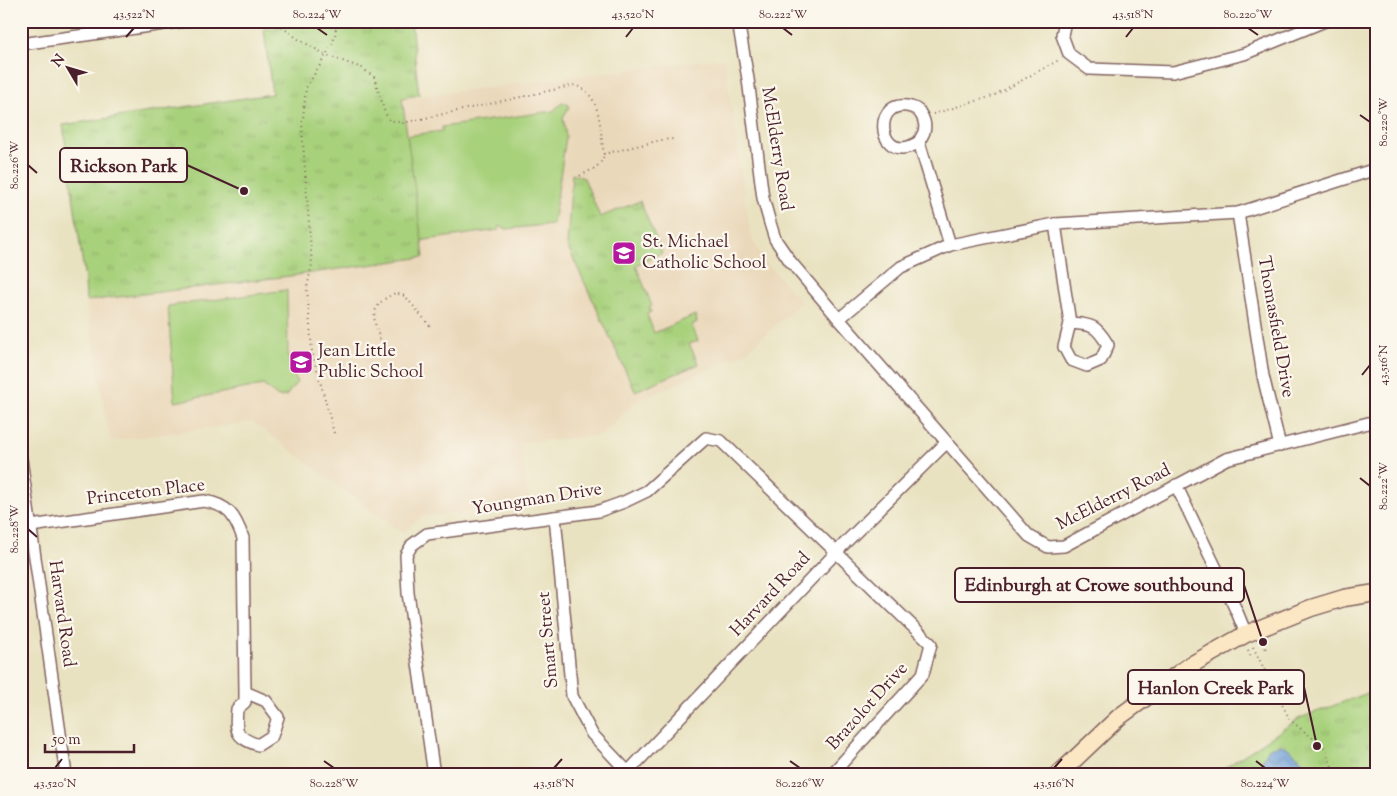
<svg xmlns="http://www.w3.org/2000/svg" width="1397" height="796" font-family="'Sorts Mill Goudy',serif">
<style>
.built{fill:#ead8ba}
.grass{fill:#a8d17c;stroke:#797854}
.park{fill:url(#park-tufts);stroke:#797854}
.water{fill:url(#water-waves);stroke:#5e6082}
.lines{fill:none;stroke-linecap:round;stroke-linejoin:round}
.minor-casing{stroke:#826360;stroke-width:14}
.secondary-casing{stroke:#826360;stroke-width:19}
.path{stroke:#826360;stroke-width:2;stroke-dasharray:1 4;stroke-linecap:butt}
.minor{stroke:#fff;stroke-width:11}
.secondary{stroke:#fbe7c3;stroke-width:16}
.ticks{fill:none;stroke:#4a1f2b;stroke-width:2}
.labels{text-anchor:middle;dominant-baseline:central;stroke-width:4.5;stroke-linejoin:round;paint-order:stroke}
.street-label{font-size:18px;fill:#4a1f2b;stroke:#fbf7ec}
.poi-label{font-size:18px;fill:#4a1f2b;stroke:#fbf7ec;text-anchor:start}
.leader{fill:none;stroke:#4a1f2b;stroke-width:2}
.callout-dot{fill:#4a1f2b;stroke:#fbf7ec;stroke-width:2}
.callout{fill:#fbf7ec;stroke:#4a1f2b;stroke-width:2}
.callout-label{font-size:19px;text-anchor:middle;font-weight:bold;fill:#4a1f2b}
.neatline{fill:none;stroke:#4a1f2b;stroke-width:2}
.ticks-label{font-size:12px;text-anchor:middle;fill:#4a1f2b}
</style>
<defs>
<pattern id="park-tufts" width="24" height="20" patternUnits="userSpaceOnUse" patternTransform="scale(1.25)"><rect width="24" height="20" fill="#a8d17c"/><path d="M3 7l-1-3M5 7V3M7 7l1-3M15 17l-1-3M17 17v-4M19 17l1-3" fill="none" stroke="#92b36b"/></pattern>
<pattern id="water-waves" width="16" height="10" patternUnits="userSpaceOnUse" patternTransform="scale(1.25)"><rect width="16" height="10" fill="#71a0da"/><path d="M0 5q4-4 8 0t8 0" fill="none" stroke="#5f82b1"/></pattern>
</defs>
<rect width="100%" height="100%" fill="#fbf7ec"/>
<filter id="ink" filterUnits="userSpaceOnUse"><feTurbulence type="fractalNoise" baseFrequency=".02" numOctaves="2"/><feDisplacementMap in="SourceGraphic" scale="10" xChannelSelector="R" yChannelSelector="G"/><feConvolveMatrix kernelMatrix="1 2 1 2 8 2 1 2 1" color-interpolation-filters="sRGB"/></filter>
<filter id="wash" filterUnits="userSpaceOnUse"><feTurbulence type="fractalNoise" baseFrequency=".0096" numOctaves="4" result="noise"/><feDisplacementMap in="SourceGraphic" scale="20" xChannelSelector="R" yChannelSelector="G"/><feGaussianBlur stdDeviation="1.12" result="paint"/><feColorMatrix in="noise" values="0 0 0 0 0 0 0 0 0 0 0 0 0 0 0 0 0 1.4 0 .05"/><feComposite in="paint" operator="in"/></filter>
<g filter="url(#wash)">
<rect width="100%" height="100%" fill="#e9e2c1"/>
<!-- built -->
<polygon class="built" points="724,58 751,237 765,261 801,302 746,352 633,403 602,435 520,443 530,504 421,517 402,533 253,422 110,441 86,301 281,278 424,257 402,98"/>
<!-- grass -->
<g class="grass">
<polygon points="563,102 570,106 563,117 566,137 553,224 507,229 499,226 499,230 337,252 323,147 442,131 442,127 553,111"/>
<polygon points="287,290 288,356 297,382 286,396 278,397 263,385 175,402 168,306"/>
</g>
<!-- park -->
<g class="park">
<polygon points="317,21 411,21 419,95 402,98 424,257 290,276 86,301 85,280 63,125 272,94 264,29"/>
<polygon points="572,174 584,178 600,217 640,201 662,253 636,265 652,306 649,307 651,312 647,314 654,333 695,315 697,322 692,325 698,341 689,344 699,364 635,391 567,245"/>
<polygon points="1376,690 1376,775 1214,775 1300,718"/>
</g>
<!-- water -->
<polygon class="water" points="1281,745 1288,748 1303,761 1297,775 1255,775 1269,748"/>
</g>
<g filter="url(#ink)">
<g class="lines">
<!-- minor casing -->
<g class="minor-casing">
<g id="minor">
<polyline points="738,21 748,79 763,198 770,223 775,239 790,261 839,319 1029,536 1048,547 1064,546 1226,459 1376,421"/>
<polyline points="1065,21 1062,35 1069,54 1089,69 1173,72 1244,54 1325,21"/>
<polyline points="21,44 186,21"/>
<path d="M 919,142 C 915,144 912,146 908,147 C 877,156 873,97 911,107 C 921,109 927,123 924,132 C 923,135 920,139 919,142 L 950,245"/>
<polyline points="1238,213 1263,376 1280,446"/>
<path d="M 1055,224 L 1070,323 L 1064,347 L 1071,360 L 1087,366 L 1101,360 L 1108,345 C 1096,325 1093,325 1070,323"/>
<polyline points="839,319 901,267 950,245 1055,224 1238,213 1376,169"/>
<polyline points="21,459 66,775"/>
<polyline points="1176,485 1237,612 1246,634"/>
<polyline points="555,517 572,696 592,734 628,772"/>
<path d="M 31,526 L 204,501 C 229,505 235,516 243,538 L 245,692 L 245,702 L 237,709 C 235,733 236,737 258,745 L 272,736 L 278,717 L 266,701 L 245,692"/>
<polyline points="434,775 408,593 406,555 412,545 427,534 599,511 624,502 647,491 706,438 721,441 931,644 923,674 831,775"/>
<polyline points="625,775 847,541 946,443"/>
</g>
</g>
<!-- secondary casing -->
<g class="secondary-casing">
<polyline id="secondary" points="1058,775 1119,717 1189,666 1246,634 1311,608 1344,598 1376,593"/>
</g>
<!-- path -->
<g class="path">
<polyline points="1371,21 1376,33"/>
<path d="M 278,24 L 298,39 L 326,55 L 362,68 L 374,77 L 385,113 L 389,120 L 403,123 L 575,85 C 603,95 599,129 604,154 L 661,140 L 673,139"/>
<polyline points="933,114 993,96 1059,60"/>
<path d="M 580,176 C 590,170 602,167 604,154"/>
<path d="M 382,344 C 372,319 368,306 395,293 L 405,296 L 430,326"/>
<polyline points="334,433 312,351 307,288 312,264 302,129 306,88 332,45 336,32 335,21"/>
<polyline points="22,589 27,588"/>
<polyline points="1264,643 1266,650"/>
<polyline points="1253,647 1290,720 1325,748 1335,775"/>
<polyline points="1248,650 1251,657"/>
</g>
<!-- minor -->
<use href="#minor" class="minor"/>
<!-- secondary -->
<use href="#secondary" class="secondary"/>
</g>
</g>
<!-- ticks -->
<path class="ticks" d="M 317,28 L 327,35M 783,28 L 792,35M 1248,28 L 1258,35M 126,37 L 134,28M 626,37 L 633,28M 1126,37 L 1133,28M 1360,115 L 1370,122M 28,165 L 37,173M 1362,375 L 1370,365M 1360,478 L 1370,486M 28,529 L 37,537M 324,761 L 334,768M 790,761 L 800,768M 1256,761 L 1265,768M 55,768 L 62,759M 554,768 L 562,759M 1054,768 L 1062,759"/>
<!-- icons -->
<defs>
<g id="school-square" transform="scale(1.25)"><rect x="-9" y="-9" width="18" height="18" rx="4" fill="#b5179e" stroke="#fbf7ec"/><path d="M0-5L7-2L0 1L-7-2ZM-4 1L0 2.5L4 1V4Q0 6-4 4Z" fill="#fff"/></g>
</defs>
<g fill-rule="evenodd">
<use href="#school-square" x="624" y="253"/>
<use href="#school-square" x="301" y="362"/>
</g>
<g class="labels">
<!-- street labels -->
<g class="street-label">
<text transform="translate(776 149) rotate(81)">McElderry Road</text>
<text transform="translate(1275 327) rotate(80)">Thomasfield Drive</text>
<text transform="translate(146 493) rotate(-7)">Princeton Place</text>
<text transform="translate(1114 498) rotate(-27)">McElderry Road</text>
<text transform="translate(537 500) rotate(-9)">Youngman Drive</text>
<text transform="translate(771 595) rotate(-47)">Harvard Road</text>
<text transform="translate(61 614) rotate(82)">Harvard Road</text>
<text transform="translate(549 640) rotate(-95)">Smart Street</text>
<text transform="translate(868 707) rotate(-48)">Brazolot Drive</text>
</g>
<!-- poi labels -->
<g class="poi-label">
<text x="642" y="243">St. Michael<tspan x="642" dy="21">Catholic School</tspan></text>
<text x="318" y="352">Jean Little<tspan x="318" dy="21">Public School</tspan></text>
</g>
</g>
<!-- callouts -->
<path class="leader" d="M244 191L187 165M1263 642L1244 585M1317 746L1304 687"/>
<g class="callout-dot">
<circle cx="244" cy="191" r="5"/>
<circle cx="1263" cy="642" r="5"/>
<circle cx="1317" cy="746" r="5"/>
</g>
<g class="callout">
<rect x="60" y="148" width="127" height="34" rx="5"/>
<rect x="955" y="568" width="289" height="34" rx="5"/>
<rect x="1128" y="670" width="176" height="34" rx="5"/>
</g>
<g class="callout-label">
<text x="124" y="172">Rickson Park</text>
<text x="1099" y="591">Edinburgh at Crowe southbound</text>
<text x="1216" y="694">Hanlon Creek Park</text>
</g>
<!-- margin -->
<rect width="1397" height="796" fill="none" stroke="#fbf7ec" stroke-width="55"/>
<!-- north arrow -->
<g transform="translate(68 68) rotate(308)" stroke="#fbf7ec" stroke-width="4" paint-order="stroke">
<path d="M0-4L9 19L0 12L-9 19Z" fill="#4a1f2b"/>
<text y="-8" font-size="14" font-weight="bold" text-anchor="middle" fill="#4a1f2b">N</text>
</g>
<!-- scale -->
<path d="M45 744v8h89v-8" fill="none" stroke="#4a1f2b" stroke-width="2.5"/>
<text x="52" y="744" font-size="15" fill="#4a1f2b" stroke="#fbf7ec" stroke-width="4" paint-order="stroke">50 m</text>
<rect x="28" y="28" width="1342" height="740" class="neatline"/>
<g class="ticks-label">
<text x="134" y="18">43.522°N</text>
<text x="317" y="18">80.224°W</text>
<text x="633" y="18">43.520°N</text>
<text x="783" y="18">80.222°W</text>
<text x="1133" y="18">43.518°N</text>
<text x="1248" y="18">80.220°W</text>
<text transform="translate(1383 122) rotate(-90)" y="4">80.220°W</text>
<text transform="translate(14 165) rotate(-90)" y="4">80.226°W</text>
<text transform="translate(1383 365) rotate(-90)" y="4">43.516°N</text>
<text transform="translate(1383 486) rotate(-90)" y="4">80.222°W</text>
<text transform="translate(14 529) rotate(-90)" y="4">80.228°W</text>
<text x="55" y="787">43.520°N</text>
<text x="334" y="787">80.228°W</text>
<text x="554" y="787">43.518°N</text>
<text x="800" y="787">80.226°W</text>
<text x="1054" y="787">43.516°N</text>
<text x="1265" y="787">80.224°W</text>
</g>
</svg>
